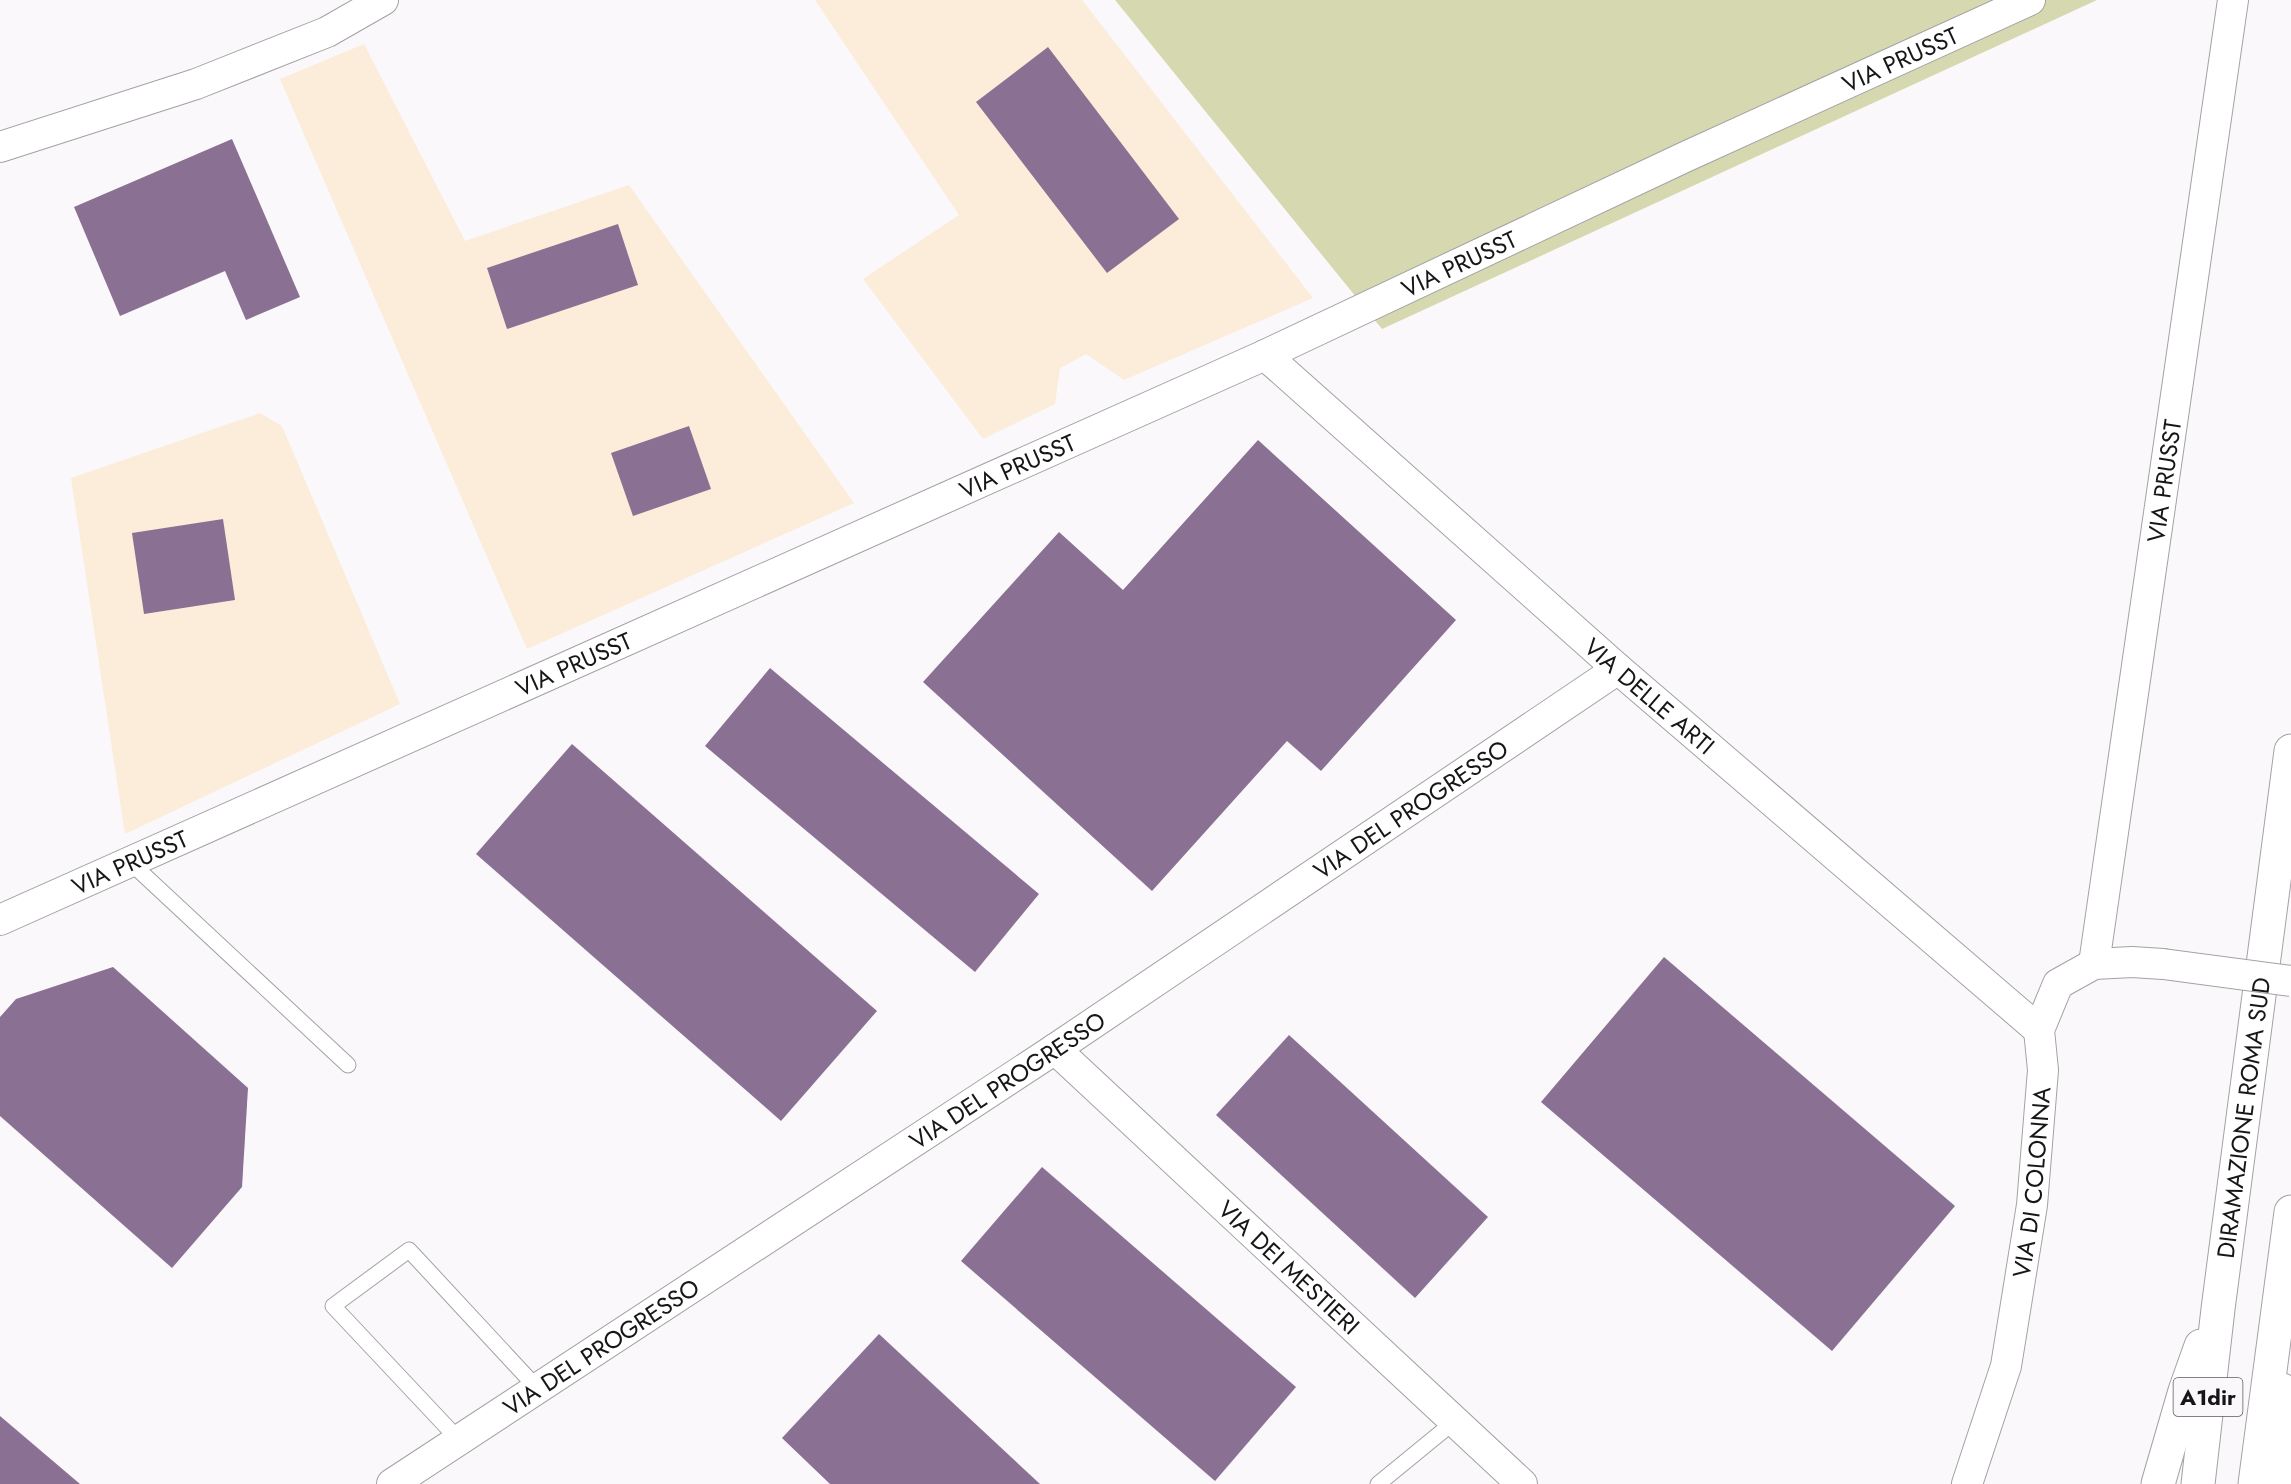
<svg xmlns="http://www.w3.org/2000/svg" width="2291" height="1484" font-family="Jost,sans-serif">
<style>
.commercial{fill:#fcecda}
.green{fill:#d6d9b0}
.building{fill:#8a7093}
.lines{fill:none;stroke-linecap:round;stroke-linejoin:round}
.lane-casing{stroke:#a3a1a4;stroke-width:17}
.street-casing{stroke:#a3a1a4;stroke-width:32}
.highway-casing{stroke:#a3a1a4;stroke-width:35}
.lane{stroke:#fff;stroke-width:15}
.street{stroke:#fff;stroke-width:30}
.highway{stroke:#fff;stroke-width:33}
.street-bridge-casing{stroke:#a3a1a4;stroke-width:32;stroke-linecap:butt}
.street-bridge{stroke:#fff;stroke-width:30}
.labels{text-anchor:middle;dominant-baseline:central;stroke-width:6;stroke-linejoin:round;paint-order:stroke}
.shield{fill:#faf8fb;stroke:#5b5a5b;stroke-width:1.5}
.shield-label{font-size:22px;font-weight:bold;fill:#171617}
.street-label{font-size:24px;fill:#171617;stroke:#faf8fb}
</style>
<rect width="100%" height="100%" fill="#faf8fb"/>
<!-- commercial -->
<g class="commercial">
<polygon points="815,0 1082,0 1313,298 1124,380 1086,354 1060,368 1055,404 983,439 863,279 959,215"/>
<polygon points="364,44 465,241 629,185 854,503 527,649 280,79"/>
<polygon points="260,413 282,426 400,704 125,834 71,478"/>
</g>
<!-- green -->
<polygon class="green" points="1115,0 2097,0 1382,329"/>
<!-- building -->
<g class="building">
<polygon points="1048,47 1179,219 1107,273 976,102"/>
<polygon points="232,139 300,297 246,320 225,271 120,316 74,207"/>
<polygon points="618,224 638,285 507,329 487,268"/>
<polygon points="689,426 711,489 633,516 611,453"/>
<polygon points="1258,440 1456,620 1321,771 1287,741 1152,891 923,682 1059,532 1123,590"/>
<polygon points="223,519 235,600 144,614 132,533"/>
<polygon points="770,668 1039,894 975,972 705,746"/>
<polygon points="572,744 877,1011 781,1121 476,854"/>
<polygon points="1664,957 1955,1206 1832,1351 1541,1102"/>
<polygon points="113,967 248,1088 242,1187 172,1268 0,1116 0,1017 16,999"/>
<polygon points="1289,1035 1488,1217 1415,1298 1216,1115"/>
<polygon points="1042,1167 1296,1387 1215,1481 961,1261"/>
<polygon points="879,1334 1040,1484 830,1484 782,1438"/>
<polygon points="0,1416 80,1484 0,1484"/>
</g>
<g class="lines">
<!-- lane casing -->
<g class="lane-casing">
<g id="lane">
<polyline points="130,862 348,1065"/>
<polyline points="459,1440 333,1306 409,1250 537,1388"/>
<polyline points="1378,1484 1455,1421"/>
</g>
</g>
<!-- street casing -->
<g class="street-casing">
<g id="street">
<polyline points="0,147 196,84 327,32 383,0"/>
<path id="s1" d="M 1265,355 L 1618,669 L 2039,1030"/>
<path id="s2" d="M 0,920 L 1265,355 L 1685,157 L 2030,0"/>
<path id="s3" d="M 2094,964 L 2233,0"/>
<path id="s4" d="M 1055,1049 L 1522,1484"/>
<path id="s5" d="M 392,1484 L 1055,1049 L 1618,669"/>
<path id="s6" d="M 1967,1484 L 2006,1366 L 2032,1205 L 2043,1070 L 2039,1030 L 2058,984 L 2094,964 L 2132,962 L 2163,964"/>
</g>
</g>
<!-- highway casing -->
<g class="highway-casing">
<g id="highway">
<polyline points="2282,1390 2285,1428 2285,1484"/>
<polyline points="2158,1484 2185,1391 2201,1346"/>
<path id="s7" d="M 2198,1484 L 2218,1309 L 2291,751"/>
<polyline points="2255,1484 2291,1212"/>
</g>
</g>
<!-- lane -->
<use href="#lane" class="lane"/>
<!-- street -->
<use href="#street" class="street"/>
<!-- highway -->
<use href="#highway" class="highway"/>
<!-- street-bridge casing -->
<g class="street-bridge-casing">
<polyline id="street-bridge" points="2163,964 2291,981"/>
</g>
<!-- street-bridge -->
<use href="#street-bridge" class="street-bridge"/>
</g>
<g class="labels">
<!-- shield labels -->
<rect class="shield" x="2173.5" y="1378" width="69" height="38" rx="4.5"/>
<g class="shield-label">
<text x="2208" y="1397">A1dir</text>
</g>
<!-- street labels -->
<g class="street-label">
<text stroke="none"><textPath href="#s2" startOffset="2086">VIA PRUSST</textPath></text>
<text stroke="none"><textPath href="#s2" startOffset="1600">VIA PRUSST</textPath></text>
<text stroke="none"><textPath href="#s2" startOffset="1114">VIA PRUSST</textPath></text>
<text stroke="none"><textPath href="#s3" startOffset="488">VIA PRUSST</textPath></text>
<text stroke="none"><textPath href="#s2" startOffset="628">VIA PRUSST</textPath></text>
<text stroke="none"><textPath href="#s1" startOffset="514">VIA DELLE ARTI</textPath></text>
<text stroke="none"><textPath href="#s5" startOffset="1222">VIA DEL PROGRESSO</textPath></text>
<text stroke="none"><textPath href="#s2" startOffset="142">VIA PRUSST</textPath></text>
<text stroke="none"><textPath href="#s5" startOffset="736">VIA DEL PROGRESSO</textPath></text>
<text stroke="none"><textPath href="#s7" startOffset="369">DIRAMAZIONE ROMA SUD</textPath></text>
<text stroke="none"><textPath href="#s6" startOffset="310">VIA DI COLONNA</textPath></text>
<text stroke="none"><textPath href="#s4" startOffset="320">VIA DEI MESTIERI</textPath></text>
<text stroke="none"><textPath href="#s5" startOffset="250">VIA DEL PROGRESSO</textPath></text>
</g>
</g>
</svg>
